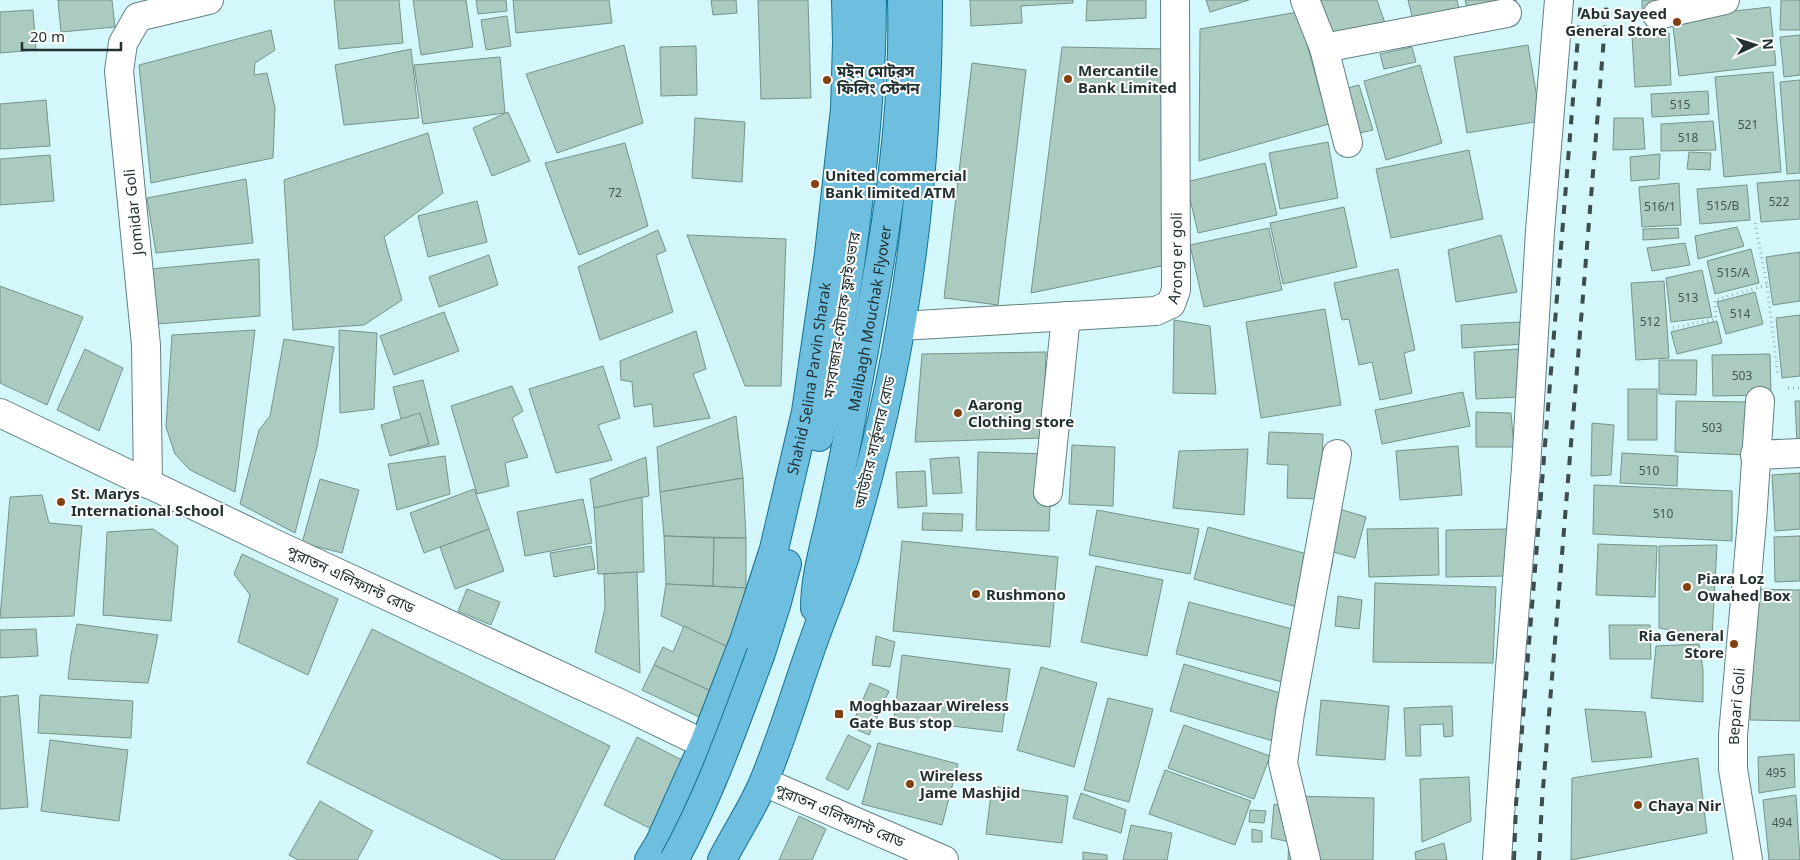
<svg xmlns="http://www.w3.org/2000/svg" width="1800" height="860" font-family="'Noto Sans','Noto Sans Bengali',sans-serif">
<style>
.building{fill:#abcac0;stroke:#759389}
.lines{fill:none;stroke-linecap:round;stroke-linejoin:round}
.minor-casing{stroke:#618184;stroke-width:30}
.major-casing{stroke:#147094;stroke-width:30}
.path{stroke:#98b4b7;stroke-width:3;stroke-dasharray:1 4;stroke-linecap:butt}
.minor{stroke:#fff;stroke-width:28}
.major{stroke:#6dbedf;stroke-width:28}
.rail{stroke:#3c4d4e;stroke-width:4;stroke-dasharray:9 9;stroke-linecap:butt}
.major-bridge-casing{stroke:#147094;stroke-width:30;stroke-linecap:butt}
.major-bridge{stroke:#6dbedf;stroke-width:28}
.poi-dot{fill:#83410f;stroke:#fff;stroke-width:2}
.labels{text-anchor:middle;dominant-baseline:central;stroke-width:4;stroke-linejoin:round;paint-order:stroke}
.number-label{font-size:12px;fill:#455756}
.poi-label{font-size:15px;font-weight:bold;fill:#233132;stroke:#fff;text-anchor:start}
.street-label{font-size:15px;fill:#233132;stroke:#fff}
</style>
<rect width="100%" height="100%" fill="#d4f7fb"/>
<!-- building -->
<g class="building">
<polygon points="58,0 112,0 115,27 61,32"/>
<polygon points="334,0 399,0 403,43 339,49"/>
<polygon points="413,0 466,0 473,47 421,55"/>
<polygon points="476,0 506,0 507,11 478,14"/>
<polygon points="513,0 609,0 612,23 516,33"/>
<polygon points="711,0 736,0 737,13 713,15"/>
<polygon points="758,0 808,0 811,98 761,99"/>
<polygon points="970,0 1073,0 1073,3 1021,6 1022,23 971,26"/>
<polygon points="1087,0 1146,0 1146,18 1086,21"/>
<polygon points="1206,0 1249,0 1210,12"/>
<polygon points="1320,0 1377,0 1386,26 1335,44"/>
<polygon points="1408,0 1457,0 1463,25 1417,36"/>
<polygon points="1465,0 1516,0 1518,8 1470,19"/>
<polygon points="1642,0 1702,0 1642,10"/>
<polygon points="1781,0 1800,0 1800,30 1780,30"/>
<polygon points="1770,7 1776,65 1679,76 1672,18"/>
<polygon points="33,10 36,50 0,53 0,12"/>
<polygon points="1298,12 1329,124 1199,161 1200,29"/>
<polygon points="507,16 511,46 486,50 481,20"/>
<polygon points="271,30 275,50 255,63 254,75 267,73 275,108 273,158 151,183 139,65"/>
<polygon points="1669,33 1671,85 1635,87 1632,35"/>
<polygon points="1800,35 1800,75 1784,77 1780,37"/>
<polygon points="624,45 643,123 557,153 526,74"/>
<polygon points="1528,45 1541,121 1467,133 1454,57"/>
<polygon points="696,46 697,95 661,96 660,47"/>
<polygon points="1062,47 1170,49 1166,265 1031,293"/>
<polygon points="1412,47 1416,62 1384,69 1380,54"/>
<polygon points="411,49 419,118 344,125 335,65"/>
<polygon points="500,57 505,113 423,124 414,65"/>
<polygon points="972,63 1026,70 998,305 944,298"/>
<polygon points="1420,65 1442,143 1386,160 1364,81"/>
<polygon points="1773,72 1781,172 1724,177 1715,77"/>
<polygon points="1800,80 1800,173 1787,174 1780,82"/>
<polygon points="1359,85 1373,130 1351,135 1340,90"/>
<polygon points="1708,91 1709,114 1652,117 1651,94"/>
<polygon points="46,100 50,146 0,149 0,104"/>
<polygon points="508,112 530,161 492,176 473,128"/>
<polygon points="695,118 745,122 742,182 692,178"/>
<polygon points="1614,118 1643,118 1645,149 1613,150"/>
<polygon points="1713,121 1716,150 1661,151 1661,124"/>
<polygon points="428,133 443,193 384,237 402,300 364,325 293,330 284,180"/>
<polygon points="1328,142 1338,198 1280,209 1269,153"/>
<polygon points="625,143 648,226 579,255 545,163"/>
<polygon points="1469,150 1483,219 1391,238 1376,169"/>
<polygon points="1689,152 1711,153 1710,170 1687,169"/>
<polygon points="1660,154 1659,179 1631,181 1630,157"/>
<polygon points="50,155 54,201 0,205 0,159"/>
<polygon points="1265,163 1277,215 1198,233 1186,182"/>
<polygon points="246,179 253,243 156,253 147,198"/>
<polygon points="1800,180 1800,219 1761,222 1757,183"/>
<polygon points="1679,183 1681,225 1642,227 1639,187"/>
<polygon points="1747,185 1750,220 1700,224 1697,189"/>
<polygon points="477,201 487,242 428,257 418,216"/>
<polygon points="1344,207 1357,267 1283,284 1270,223"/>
<polygon points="1737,227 1744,246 1698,259 1695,236"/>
<polygon points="1269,228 1282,290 1204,307 1190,245"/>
<polygon points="1678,228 1679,238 1643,240 1643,229"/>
<polygon points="658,230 666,251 656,255 673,312 600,340 578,267"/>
<polygon points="687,235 786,239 781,386 745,386"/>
<polygon points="1501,235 1517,292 1456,302 1448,250"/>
<polygon points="1685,243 1690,265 1652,271 1647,248"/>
<polygon points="1751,249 1759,283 1715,294 1707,261"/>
<polygon points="1800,252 1800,301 1773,305 1766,257"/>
<polygon points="489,255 498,285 439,307 429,277"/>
<polygon points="259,259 260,316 158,324 150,269"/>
<polygon points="1398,269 1415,350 1404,353 1412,393 1380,400 1372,362 1359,365 1349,319 1342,320 1334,283"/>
<polygon points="1702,270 1712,317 1671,322 1666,278"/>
<polygon points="1664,281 1669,358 1636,360 1631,283"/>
<polygon points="0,286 83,317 47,405 0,383"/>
<polygon points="1755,292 1763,324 1726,334 1717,302"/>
<polygon points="1325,309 1341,405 1261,418 1246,322"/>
<polygon points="444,312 459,351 394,375 380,336"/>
<polygon points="1800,315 1800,376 1782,378 1776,318"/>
<polygon points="1174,320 1210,326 1216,394 1173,393"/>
<polygon points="1717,321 1722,343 1677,354 1671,332"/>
<polygon points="1521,322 1523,344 1462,348 1461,325"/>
<polygon points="255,330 235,492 190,470 175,454 166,427 172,335"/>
<polygon points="339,330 377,333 374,409 340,413"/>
<polygon points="696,331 706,369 693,374 710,418 654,427 652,404 634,407 632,382 621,380 620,361"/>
<polygon points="284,339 334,347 317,447 295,533 240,504 259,430 270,416"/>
<polygon points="85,349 123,368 99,431 57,410"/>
<polygon points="1519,349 1521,397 1476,399 1474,352"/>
<polygon points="1046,352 1043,438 915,442 922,354"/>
<polygon points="1770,354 1771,395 1713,396 1712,355"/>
<polygon points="1659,360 1697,360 1696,395 1659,394"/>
<polygon points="603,366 620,418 598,425 612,460 556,473 529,389"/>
<polygon points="423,380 439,444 409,451 393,387"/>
<polygon points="512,386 523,411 512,418 528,457 505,463 509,486 477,494 451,406"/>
<rect x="1628" y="389" width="29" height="51"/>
<polygon points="1463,392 1470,426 1382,444 1375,410"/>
<polygon points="1676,401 1750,402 1748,455 1675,452"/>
<polygon points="1795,401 1800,401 1800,441 1797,442"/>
<polygon points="1476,412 1511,413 1514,447 1476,447"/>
<polygon points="420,413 429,444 390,456 381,425"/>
<polygon points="736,416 743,478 660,492 657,447"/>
<polygon points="1592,423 1614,425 1611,475 1591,476"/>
<polygon points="1269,432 1323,434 1321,499 1287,498 1288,465 1267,464"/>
<polygon points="1072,445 1115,447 1113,506 1069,504"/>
<polygon points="1458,446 1462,495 1400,500 1396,451"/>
<polygon points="1248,449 1244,515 1173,508 1179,451"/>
<polygon points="978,452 1052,454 1049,531 976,530"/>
<polygon points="1622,453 1678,456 1677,486 1620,483"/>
<polygon points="445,456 450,494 397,510 388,464"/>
<polygon points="646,457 649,496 594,508 590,479"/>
<polygon points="959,457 962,493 933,494 930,459"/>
<polygon points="925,471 927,506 898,508 896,472"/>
<polygon points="1800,473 1800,529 1775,531 1772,475"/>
<polygon points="743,478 746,538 664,536 660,492"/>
<polygon points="320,479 359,490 342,553 302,543"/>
<polygon points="1594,485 1732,491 1732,541 1593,534"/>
<polygon points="474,489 489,529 424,553 410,513"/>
<polygon points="42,495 49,523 82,526 74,616 0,618 10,497"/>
<polygon points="642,497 644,572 598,574 594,508"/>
<polygon points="583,499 592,543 525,556 517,512"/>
<polygon points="1333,507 1366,517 1355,558 1322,549"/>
<polygon points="1097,510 1199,529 1190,574 1089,555"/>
<polygon points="923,513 963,514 962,531 922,530"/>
<polygon points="1208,527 1333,561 1319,613 1194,579"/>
<polygon points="1438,528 1439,575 1369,577 1367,529"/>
<polygon points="153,529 178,546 171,621 103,615 107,532"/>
<polygon points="489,529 504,571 455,589 440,547"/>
<polygon points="1507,529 1507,576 1446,577 1446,530"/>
<polygon points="664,536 714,538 713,586 666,584"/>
<polygon points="1800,536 1800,581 1775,582 1774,537"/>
<polygon points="714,538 746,538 746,588 713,586"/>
<polygon points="902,541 1058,557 1050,647 893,631"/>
<polygon points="1598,544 1657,546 1655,597 1596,595"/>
<polygon points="1717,545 1712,637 1659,628 1659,546"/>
<polygon points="591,546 595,569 554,577 550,553"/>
<polygon points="242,554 338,599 308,675 238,642 250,595 234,574"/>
<polygon points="1096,566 1163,580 1147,656 1081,642"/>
<polygon points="637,572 640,673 595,652 605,608 604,574"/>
<polygon points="1375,583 1496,587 1493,663 1373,662"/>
<polygon points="666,584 746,588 730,648 661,616"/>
<polygon points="467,589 500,602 491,625 458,611"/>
<polygon points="1753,589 1800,590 1800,721 1750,720"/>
<polygon points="1338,596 1362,600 1359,629 1335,626"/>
<polygon points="1189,602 1300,631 1286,683 1176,654"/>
<polygon points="77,624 158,635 148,683 68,679 71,655"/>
<polygon points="1609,625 1650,625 1651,659 1610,659"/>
<polygon points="684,626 730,648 711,691 654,665 663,647 673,652"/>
<polygon points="36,629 38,656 0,658 0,630"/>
<polygon points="372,629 610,746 554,860 503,860 307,763"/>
<polygon points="876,636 895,642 890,667 872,665"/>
<polygon points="1699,644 1703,670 1703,702 1651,698 1656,646"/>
<polygon points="902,655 1010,669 1002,732 894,719"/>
<polygon points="1184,664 1287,695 1273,741 1170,711"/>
<polygon points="654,665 711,691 699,717 642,690"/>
<polygon points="1041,667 1097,683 1074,767 1017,750"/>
<polygon points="870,683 889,691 869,735 851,727"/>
<polygon points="18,695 28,807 0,809 0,697"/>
<polygon points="40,695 133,701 131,738 38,733"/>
<polygon points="1108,698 1153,709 1129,802 1084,790"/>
<polygon points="1321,700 1389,706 1385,760 1316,755"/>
<polygon points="1452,706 1453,736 1444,737 1443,724 1420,725 1421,756 1406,756 1404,708"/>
<polygon points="1585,709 1645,712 1652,757 1592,762"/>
<polygon points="1184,725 1270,756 1254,799 1168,768"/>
<polygon points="848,735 871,746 848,790 826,779"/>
<polygon points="637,737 688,763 655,831 604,805"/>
<polygon points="50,740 128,750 119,821 41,811"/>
<polygon points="878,743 958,764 942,825 862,804"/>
<polygon points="1794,754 1795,787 1759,793 1758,757"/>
<polygon points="1698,758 1707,833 1571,860 1572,778"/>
<polygon points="1165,770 1251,801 1235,845 1149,814"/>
<polygon points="1469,777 1471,821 1422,842 1420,779"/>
<polygon points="992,786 1068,796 1062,843 986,834"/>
<polygon points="1081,793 1126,810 1121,833 1073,818"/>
<polygon points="1796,795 1800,860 1769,860 1763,800"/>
<polygon points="1291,796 1374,798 1373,860 1288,860"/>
<polygon points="320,801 373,831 357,860 298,860 289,855"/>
<polygon points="1274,804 1299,810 1295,843 1271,838"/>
<polygon points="1250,810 1266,811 1264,823 1249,822"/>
<polygon points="799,816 826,829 812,860 779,860"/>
<polygon points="1131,825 1172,833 1167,860 1123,860"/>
<polygon points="1252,829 1262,831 1262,842 1252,842"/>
<polygon points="1444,843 1447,860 1416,860 1415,852"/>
<polygon points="1083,852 1107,855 1107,860 1083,860"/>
</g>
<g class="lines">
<!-- minor casing -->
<g class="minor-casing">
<g id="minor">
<polyline points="1305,0 1324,48 1348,143"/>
<polyline points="1657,15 1725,0"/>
<polyline points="1324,48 1507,13"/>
<path id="s1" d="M 901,326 L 1156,311 L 1171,304 L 1176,290 L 1175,0"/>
<polyline points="0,413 275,544 617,702 704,744"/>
<polyline points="1755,455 1800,453"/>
<polyline points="148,484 146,345 119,71 123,43 138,17 209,0"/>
<polyline points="1048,492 1066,316"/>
<polyline points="764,782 944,860"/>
<polyline points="1306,860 1283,763 1290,713 1337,454"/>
<polyline points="1497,860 1510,668 1526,468 1540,231 1559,0"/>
<path id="s2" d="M 1748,860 L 1733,769 L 1733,735 L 1752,521 L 1760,401"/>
</g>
</g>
<!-- major casing -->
<g class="major-casing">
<g id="major">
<path d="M 819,437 C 832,383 840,328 849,272 C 862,182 872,92 872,0"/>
<path id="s3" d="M 815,608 C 815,581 822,555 828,530 C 835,500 841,471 847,441 C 874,295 906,149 902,0"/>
<polyline points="761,653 777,602 787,564"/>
<path id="s4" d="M 649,860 L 660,842 L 704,744 L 745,638 L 774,549 L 806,412 L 829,254 L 845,109 L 847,42 L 846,0"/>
<path d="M 722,860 C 735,834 753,808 764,781 C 783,735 798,684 815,637 C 825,609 837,581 846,553 C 902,375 928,186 928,0"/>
</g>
</g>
<!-- path -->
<g class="path">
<polyline points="1755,223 1767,285 1778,376"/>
<polyline points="1673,328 1715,319 1716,315 1715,300 1767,285"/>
<polyline points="1788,388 1800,388"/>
</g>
<!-- minor -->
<use href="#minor" class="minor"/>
<!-- major -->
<use href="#major" class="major"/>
<!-- rail -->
<g class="rail">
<polyline points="1514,860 1516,804 1581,0"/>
<polyline points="1539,860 1542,801 1607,0"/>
</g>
<!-- major-bridge casing -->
<g class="major-bridge-casing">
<path id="major-bridge" d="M 674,860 C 710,795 735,723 761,653"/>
</g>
<!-- major-bridge -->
<use href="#major-bridge" class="major-bridge"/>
</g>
<!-- markers -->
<g class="poi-dot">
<circle cx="1677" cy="22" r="5"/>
<circle cx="1068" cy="79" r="5"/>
<circle cx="827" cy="80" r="5"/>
<circle cx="815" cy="184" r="5"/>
<circle cx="958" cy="413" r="5"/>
<circle cx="61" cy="502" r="5"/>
<circle cx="1687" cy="587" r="5"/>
<circle cx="976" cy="594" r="5"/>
<circle cx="1734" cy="644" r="5"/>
<rect x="834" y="709" width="10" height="10" rx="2.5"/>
<circle cx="910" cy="784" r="5"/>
<circle cx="1638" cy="805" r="5"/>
</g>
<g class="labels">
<!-- number labels -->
<g class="number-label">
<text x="1680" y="104">515</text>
<text x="1748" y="124">521</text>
<text x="1688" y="137">518</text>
<text x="615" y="192">72</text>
<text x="1779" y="201">522</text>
<text x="1723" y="205">515/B</text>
<text x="1660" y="206">516/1</text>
<text x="1733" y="272">515/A</text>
<text x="1688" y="297">513</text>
<text x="1740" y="313">514</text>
<text x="1650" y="321">512</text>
<text x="1742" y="375">503</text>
<text x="1712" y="427">503</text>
<text x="1649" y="470">510</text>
<text x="1663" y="513">510</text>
<text x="1776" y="772">495</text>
<text x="1782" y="822">494</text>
</g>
<!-- poi labels -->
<g class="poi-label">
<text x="1667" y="13" text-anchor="end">Abu Sayeed<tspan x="1667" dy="17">General Store</tspan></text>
<text x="1078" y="70">Mercantile<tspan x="1078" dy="17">Bank Limited</tspan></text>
<text x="837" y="71">মইন মোটরস<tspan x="837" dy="17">ফিলিং স্টেশন</tspan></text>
<text x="825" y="175">United commercial<tspan x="825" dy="17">Bank limited ATM</tspan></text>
<text x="968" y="404">Aarong<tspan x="968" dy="17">Clothing store</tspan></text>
<text x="71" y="493">St. Marys<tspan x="71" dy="17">International School</tspan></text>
<text x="1697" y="578">Piara Loz<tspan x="1697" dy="17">Owahed Box</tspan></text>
<text x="986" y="594">Rushmono</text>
<text x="1724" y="635" text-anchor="end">Ria General<tspan x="1724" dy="17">Store</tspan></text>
<text x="849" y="705">Moghbazaar Wireless<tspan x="849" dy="17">Gate Bus stop</tspan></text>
<text x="920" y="775">Wireless<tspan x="920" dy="17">Jame Mashjid</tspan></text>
<text x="1648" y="805">Chaya Nir</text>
</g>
<!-- street labels -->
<g class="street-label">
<text transform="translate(133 212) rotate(-96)">Jomidar Goli</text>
<text stroke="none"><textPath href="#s1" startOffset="319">Arong er goli</textPath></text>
<text transform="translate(841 315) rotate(-81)">মগবাজার-মৌচাক ফ্লাইওভার</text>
<text stroke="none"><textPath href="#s3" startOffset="295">Malibagh Mouchak Flyover</textPath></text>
<text stroke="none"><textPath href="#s4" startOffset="510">Shahid Selina Parvin Sharak</textPath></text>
<text transform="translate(874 442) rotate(-77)">আউটার সার্কুলার রোড</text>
<text transform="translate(351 579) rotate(25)">পুরাতন এলিফ্যান্ট রোড</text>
<text stroke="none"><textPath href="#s2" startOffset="155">Bepari Goli</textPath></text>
<text transform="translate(840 815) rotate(23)">পুরাতন এলিফ্যান্ট রোড</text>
</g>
</g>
<!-- north arrow -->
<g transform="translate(1755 45) rotate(86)" stroke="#ffffff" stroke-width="4" paint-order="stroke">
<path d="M0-4L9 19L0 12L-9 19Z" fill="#233132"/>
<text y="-8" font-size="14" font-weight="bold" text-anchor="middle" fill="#233132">N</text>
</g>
<!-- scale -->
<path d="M22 42v8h99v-8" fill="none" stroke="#233132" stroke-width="2.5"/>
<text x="30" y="42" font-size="15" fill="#233132" stroke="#ffffff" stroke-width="4" paint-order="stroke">20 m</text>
</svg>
